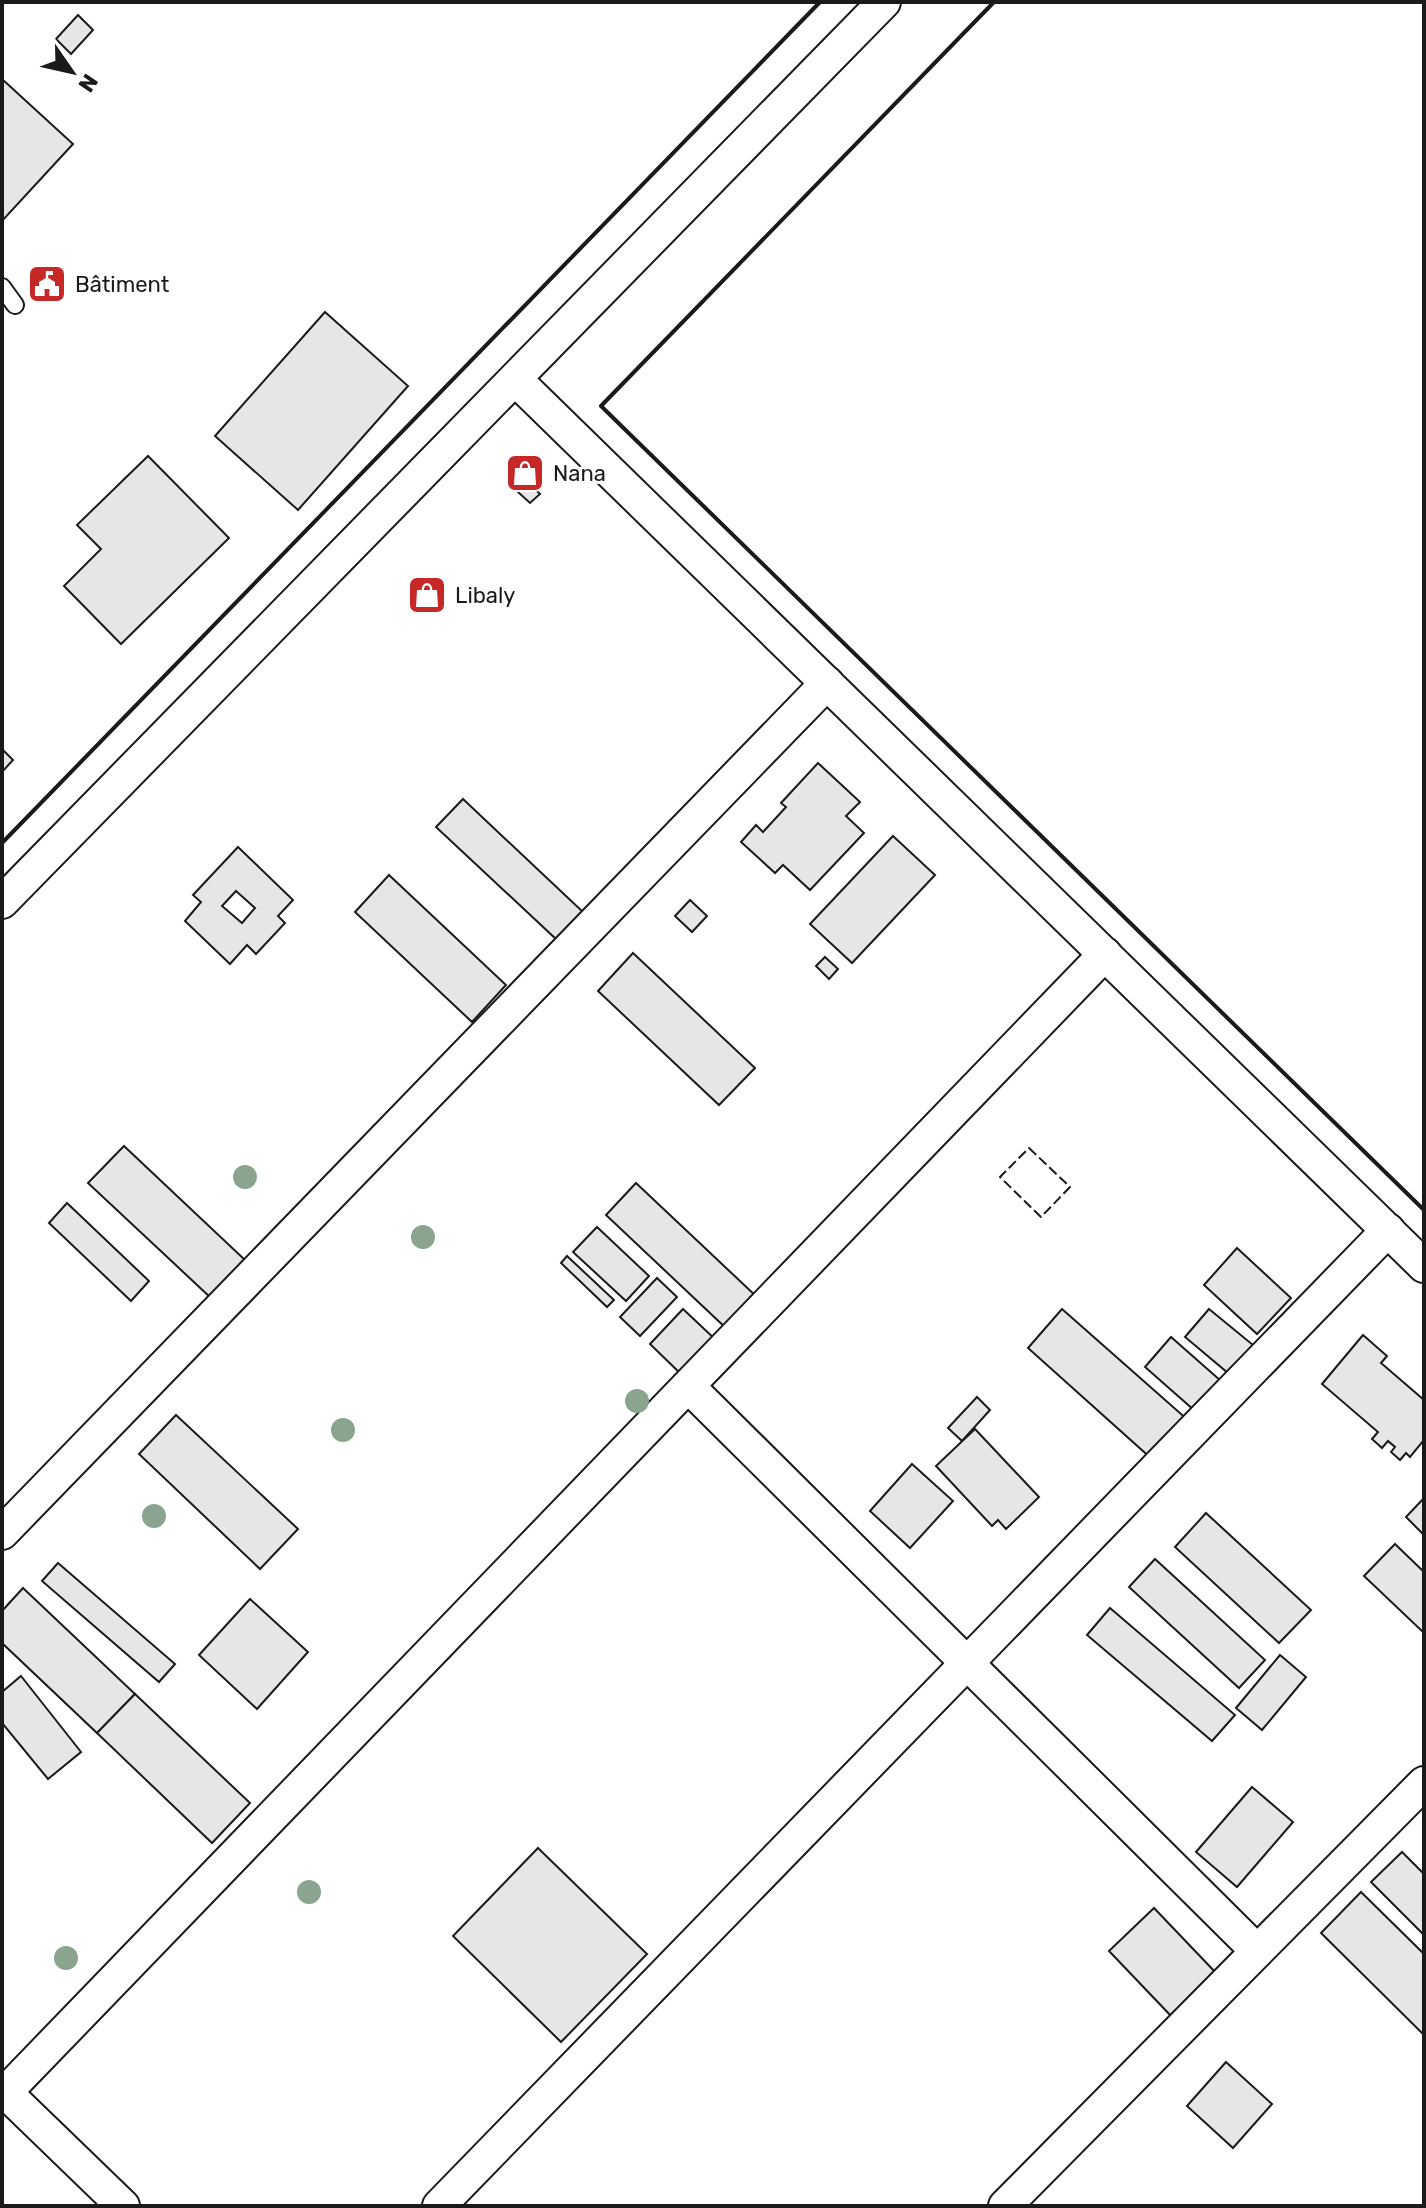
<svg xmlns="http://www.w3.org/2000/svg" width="1426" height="2208" font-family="Rubik,sans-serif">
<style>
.building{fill:#e6e6e6;stroke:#1a1a1a;stroke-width:2;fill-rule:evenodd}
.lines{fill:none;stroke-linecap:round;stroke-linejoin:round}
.service-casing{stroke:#1a1a1a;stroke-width:20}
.minor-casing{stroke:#1a1a1a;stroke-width:36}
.service{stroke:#fff;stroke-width:16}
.minor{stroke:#fff;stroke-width:32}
.fence{stroke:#1a1a1a;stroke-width:2;stroke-dasharray:10 4;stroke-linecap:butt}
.wall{stroke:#1a1a1a;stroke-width:4}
.tree{fill:#8aa48f}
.labels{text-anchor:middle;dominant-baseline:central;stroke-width:6;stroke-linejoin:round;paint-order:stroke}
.poi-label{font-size:22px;fill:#1a1a1a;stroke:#fff;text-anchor:start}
</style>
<rect width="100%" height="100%" fill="#fff"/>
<!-- building -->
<g class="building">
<polygon points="78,15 93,30 71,54 56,39"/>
<polygon points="2,79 73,144 2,221"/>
<polygon points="325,312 408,386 298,510 215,436"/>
<polygon points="148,456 229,538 121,644 64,586 101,549 77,525"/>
<polygon points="528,482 540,494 530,503 518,492"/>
<polygon points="2,749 13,760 2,772"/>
<polygon points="818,763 860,802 846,816 864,833 810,890 783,865 775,873 741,842 756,825 763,832 786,807 781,803"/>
<polygon points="463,799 583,912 557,940 436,827"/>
<polygon points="893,836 935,875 852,963 810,924"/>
<path d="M 238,847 L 293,900 L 278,916 L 285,923 L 256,954 L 247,945 L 230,964 L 185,921 L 201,902 L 193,895 ZM 236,891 L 255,908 L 242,923 L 222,906 Z"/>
<polygon points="389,875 506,985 472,1022 355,912"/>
<polygon points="690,900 707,916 692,932 675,916"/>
<polygon points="633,953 755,1068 719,1105 598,991"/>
<polygon points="825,957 838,969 829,979 816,966"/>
<polygon points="124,1146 245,1260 211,1298 88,1183"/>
<polygon points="636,1183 758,1298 728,1330 606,1215"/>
<polygon points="67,1203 149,1281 131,1301 49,1223"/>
<polygon points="597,1227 649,1276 626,1301 573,1252"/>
<polygon points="1237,1248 1291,1298 1257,1334 1204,1285"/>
<polygon points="567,1256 614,1300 607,1307 561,1263"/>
<polygon points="657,1278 677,1297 640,1336 620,1317"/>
<polygon points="683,1309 717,1341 684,1377 650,1344"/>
<polygon points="1062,1309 1189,1421 1153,1460 1028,1348"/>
<polygon points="1209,1309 1253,1345 1228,1373 1185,1337"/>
<polygon points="1363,1335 1387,1356 1381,1363 1424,1400 1424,1440 1410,1457 1406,1453 1400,1460 1391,1452 1395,1447 1388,1441 1382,1448 1372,1439 1378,1432 1322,1384"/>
<polygon points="1171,1337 1229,1388 1203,1418 1145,1367"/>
<polygon points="977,1397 990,1410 962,1441 948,1428"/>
<polygon points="176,1415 298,1529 260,1569 139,1454"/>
<polygon points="975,1429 1039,1497 1006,1529 998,1520 992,1526 936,1466"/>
<polygon points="912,1464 953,1501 910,1548 870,1511"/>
<polygon points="1424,1498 1424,1535 1406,1517"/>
<polygon points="1206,1513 1311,1610 1279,1643 1175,1547"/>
<polygon points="1395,1544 1424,1572 1424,1633 1364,1576"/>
<polygon points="1155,1559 1265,1660 1239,1688 1129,1587"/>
<polygon points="58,1563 175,1664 159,1682 42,1581"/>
<polygon points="23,1588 135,1694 97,1733 2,1643 2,1611"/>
<polygon points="250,1599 308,1652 257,1709 199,1655"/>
<polygon points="1110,1608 1235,1715 1212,1741 1087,1635"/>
<polygon points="1280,1655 1306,1677 1262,1730 1236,1708"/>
<polygon points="21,1676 81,1752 48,1779 2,1723 2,1692"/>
<polygon points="135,1694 250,1803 212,1843 97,1733"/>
<polygon points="1252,1787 1293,1822 1237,1887 1196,1852"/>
<polygon points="538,1848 647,1954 561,2042 453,1936"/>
<polygon points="1402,1852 1424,1874 1424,1935 1371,1882"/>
<polygon points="1361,1892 1424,1954 1424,2035 1321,1933"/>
<polygon points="1154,1908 1218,1975 1173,2018 1109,1951"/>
<polygon points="1226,2062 1272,2104 1233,2148 1187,2106"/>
</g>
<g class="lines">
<!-- service casing -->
<g class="service-casing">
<polyline id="service" points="2,287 15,305"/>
</g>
<!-- minor casing -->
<g class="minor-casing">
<g id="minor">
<polyline points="515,379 1424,1266"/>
<polyline points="2,902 884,2"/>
<polyline points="688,1386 1257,1951"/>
<polyline points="2,1533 827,683"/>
<polyline points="2,2089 123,2206"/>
<polyline points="2,2096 1105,954"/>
<polyline points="439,2206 1388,1230"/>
<polyline points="1005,2206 1424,1783"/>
</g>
</g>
<!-- service -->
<use href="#service" class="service"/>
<!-- minor -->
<use href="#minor" class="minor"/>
<!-- fence -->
<polygon class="fence" points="1029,1148 1070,1187 1041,1217 1000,1177"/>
<!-- wall -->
<g class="wall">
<polyline points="994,2 601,406 1424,1210"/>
<polyline points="2,843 820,2"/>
</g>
</g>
<!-- trees -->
<g class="tree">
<circle cx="245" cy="1177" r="12"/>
<circle cx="423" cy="1237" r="12"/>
<circle cx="637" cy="1401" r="12"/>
<circle cx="343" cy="1430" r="12"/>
<circle cx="154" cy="1516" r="12"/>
<circle cx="309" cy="1892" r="12"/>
<circle cx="66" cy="1958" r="12"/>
</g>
<!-- icons -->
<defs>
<g id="civic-square" transform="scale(2)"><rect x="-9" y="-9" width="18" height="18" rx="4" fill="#c62828" stroke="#fff"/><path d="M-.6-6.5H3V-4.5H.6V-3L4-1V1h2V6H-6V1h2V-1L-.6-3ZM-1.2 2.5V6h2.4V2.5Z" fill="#fff"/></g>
<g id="shop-square" transform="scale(2)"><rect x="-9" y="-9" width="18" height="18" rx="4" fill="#c62828" stroke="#fff"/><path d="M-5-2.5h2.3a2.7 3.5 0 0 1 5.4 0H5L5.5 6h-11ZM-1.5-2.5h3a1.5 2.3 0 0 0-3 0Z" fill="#fff"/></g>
</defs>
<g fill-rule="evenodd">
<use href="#civic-square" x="47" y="284"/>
<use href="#shop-square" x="525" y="473"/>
<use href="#shop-square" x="427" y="595"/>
</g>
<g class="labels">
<!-- poi labels -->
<g class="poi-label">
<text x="75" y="284">Bâtiment</text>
<text x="553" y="473">Nana</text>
<text x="455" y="595">Libaly</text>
</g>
</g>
<!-- border -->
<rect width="1426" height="2208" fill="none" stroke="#1a1a1a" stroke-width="8"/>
<!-- north arrow -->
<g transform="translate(72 72) rotate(124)" stroke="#ffffff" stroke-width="6" paint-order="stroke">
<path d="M0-6L14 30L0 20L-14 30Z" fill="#1a1a1a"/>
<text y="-12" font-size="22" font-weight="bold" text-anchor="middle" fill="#1a1a1a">N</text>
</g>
</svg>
